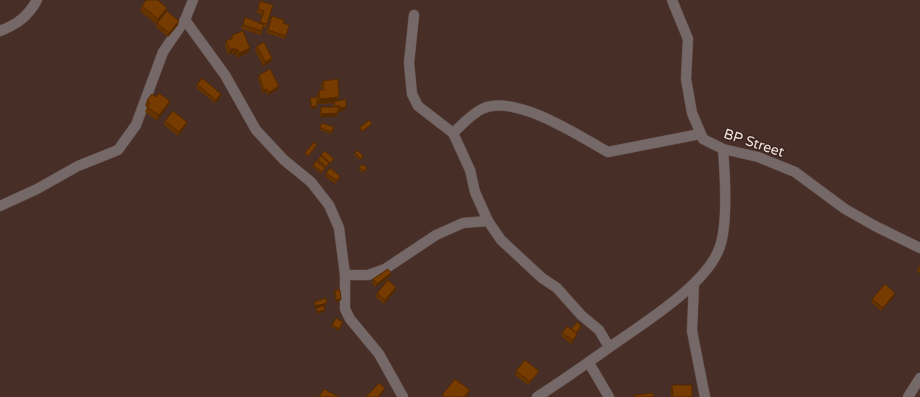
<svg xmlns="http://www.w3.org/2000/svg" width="920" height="397" font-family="'Varela Round',sans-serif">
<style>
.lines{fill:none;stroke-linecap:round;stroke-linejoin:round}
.minor-casing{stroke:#634c45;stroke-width:11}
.minor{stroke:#756868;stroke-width:10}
.wall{fill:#653300}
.shaded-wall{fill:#532900}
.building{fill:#763b00;stroke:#532900}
.labels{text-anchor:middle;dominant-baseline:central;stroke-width:3;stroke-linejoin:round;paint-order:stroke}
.street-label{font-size:14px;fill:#f3e4df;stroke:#3c251f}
</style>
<rect width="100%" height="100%" fill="#472f28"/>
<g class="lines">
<!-- minor casing -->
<g class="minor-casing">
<g id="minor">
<polyline points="672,0 688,39 686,79 692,113 703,139 723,149 758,157 795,172 845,209 875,226 920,248"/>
<polyline points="414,15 409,63 412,94 418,106 453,133 470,170 475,192 488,221 501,240 542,278 557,288 581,315 599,330 609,347"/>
<polyline points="185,20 225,75 256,130 284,160 311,182 329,205 339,228 345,275 345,309 350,319 379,354 403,397"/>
<path d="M 0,31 C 18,24 28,16 37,0"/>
<path d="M 453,133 C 462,125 472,113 484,108 C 518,95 579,136 608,152 L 700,134"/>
<polyline points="0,206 37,189 78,166 118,150 136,125 163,52 185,20 193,0"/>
<polyline points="345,275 368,275 385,269 436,235 463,223 488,221"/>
<polyline points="694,284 692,331 705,397"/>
<polyline points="589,363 609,397"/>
<path d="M 537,397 C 562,381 586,364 610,347 C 642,324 705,286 719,249 C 728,227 725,174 723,149"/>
<polyline points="908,397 920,378"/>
</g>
</g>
<!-- minor -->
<use href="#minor" class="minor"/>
</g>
<!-- wall -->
<g class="wall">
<polygon points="260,1 273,5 266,28 263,27 261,35 241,29 245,17 260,23 262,15 257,13"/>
<polygon points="142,6 167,8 165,13 156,24 140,11"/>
<polygon points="272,16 283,23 289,25 285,39 266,33"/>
<polygon points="157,23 178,25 168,37 156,27"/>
<polygon points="232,35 250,48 248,53 237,58 236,54 233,55 232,53 228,55 225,46 226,41 231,39"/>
<polygon points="257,46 272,58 271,62 263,66 255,50"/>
<polygon points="259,75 278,90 267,95 266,92 263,94 258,78"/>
<polygon points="323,81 339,97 338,101 345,110 339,112 338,110 338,113 337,117 320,117 320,111 321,107 333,107 333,106 334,103 318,104 317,99 316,108 311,109 310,100 310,98 317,97 317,95 319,90 322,90 321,86"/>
<polygon points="197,84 220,98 215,103 196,88"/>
<polygon points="156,97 170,101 168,106 157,121 145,112 147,107 145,106 147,100"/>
<polygon points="165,121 187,122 186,126 178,136 163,124"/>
<polygon points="322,123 334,127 331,134 320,130"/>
<polygon points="372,124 371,125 362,132 359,129 360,127"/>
<polygon points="317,146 308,157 305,155 305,153"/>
<polygon points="355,153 363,158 360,160 354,155"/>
<polygon points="321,155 333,161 329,164 326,168 317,161"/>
<polygon points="313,165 325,168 321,174 312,166"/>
<polygon points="359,167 367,168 367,170 362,173 359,169"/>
<polygon points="326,173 339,179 335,184 325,176"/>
<polygon points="920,265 920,274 917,271 918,268"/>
<polygon points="391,273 390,277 375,287 372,283 373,279"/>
<polygon points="396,287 395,291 384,304 376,297 377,293"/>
<polygon points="335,290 341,299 340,301 336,302 334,292"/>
<polygon points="895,293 894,297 881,311 871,302 872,299"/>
<polygon points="343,322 339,331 332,327 332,325"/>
<polygon points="581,326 581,328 576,333 576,337 571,344 561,336 562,333"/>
<polygon points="516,371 537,374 528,385 515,375"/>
<polygon points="672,385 692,397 671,397 671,389"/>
</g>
<!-- shaded-wall -->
<g class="shaded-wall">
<polygon points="167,8 165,13 156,24 158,19"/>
<polygon points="179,21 178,25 168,37 169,33"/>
<polygon points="234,48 232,53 228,55 230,50"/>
<polygon points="250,48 248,53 237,58 239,53"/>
<polygon points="238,49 236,54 233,55 235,50"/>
<polygon points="272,58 271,62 263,66 265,62"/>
<polygon points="279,86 278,90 267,95 269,92"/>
<polygon points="267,89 266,92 263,94 264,90"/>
<polygon points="221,94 220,98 215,103 216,100"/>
<polygon points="339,97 337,102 318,104 320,99"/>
<polygon points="170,101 168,106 157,121 159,115"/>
<polygon points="317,106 316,108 311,109 312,107"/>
<polygon points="346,107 345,110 339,112 340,108"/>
<polygon points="338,113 337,117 320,117 321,114"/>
<polygon points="187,122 186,126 178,136 179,132"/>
<polygon points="391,273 390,277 375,287 377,284"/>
<polygon points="396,287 395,291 384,304 385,300"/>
<polygon points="895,293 894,297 881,311 883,308"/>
<polygon points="341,299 340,301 336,302 336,300"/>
<polygon points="327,303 326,305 314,308 315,306"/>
<polygon points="325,310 325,312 316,314 317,312"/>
<polygon points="577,334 576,337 571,344 573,340"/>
<polygon points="385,388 384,392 379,397 378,397"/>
<polygon points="470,390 468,395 466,397 464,397"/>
</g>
<!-- building -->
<g class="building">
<polygon points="146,0 158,0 167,8 158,19 142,6"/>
<polygon points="260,1 273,5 267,24 260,22 264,11 258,9"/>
<polygon points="167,11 179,21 169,33 157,23"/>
<polygon points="272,16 284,20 283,23 289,25 286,36 268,30"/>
<polygon points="245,17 264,25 262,31 243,25"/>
<polygon points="243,31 250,48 239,53 238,49 235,50 234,48 230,50 226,41 233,38 232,35"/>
<polygon points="264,42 272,58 265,62 257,46"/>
<polygon points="270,69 279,86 269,92 267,89 264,90 259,75"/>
<polygon points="202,78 221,94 216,100 197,84"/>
<polygon points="338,79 339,97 320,99 319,90 324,90 323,81"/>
<polygon points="159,93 170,101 159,115 147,107 150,103 147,100 152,94 156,97"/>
<polygon points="317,97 317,106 312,107 310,98"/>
<polygon points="346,99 346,107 340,108 339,105 335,107 334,102"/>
<polygon points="321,107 338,107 338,113 321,114"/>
<polygon points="173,111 187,122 179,132 165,121"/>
<polygon points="369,120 372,124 362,131 360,127"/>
<polygon points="322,123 334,127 332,132 320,128"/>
<polygon points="314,142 317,144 308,156 305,153"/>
<polygon points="357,150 363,156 361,159 355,153"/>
<polygon points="325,151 334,159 330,163 321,155"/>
<polygon points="321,156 329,163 326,167 318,159"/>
<polygon points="316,161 325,168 322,172 313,165"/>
<polygon points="363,164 367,168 363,171 359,167"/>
<polygon points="330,168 340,176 337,181 326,173"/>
<polygon points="388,269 391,273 377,284 373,279"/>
<polygon points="388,280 396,287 385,300 377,293"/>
<polygon points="885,284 895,293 883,308 872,299"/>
<polygon points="335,290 340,290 341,299 336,300"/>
<polygon points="326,298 327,303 315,306 314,302"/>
<polygon points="324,306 325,310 317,312 316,308"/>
<polygon points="336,318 343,322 339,329 332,325"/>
<polygon points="577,322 581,326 576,333 571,329"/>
<polygon points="567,326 577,334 573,340 562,333"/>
<polygon points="525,360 539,371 530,382 516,371"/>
<polygon points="455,379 470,390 464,397 445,397 442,395"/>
<polygon points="379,383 385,388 378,397 366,397"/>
<polygon points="672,385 692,385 692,397 673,397"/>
<polygon points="324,389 339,397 319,397"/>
<polygon points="653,393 654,397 634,397 634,395"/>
</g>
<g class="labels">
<!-- street labels -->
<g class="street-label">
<text transform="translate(754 143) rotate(18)">BP Street</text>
</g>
</g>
</svg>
